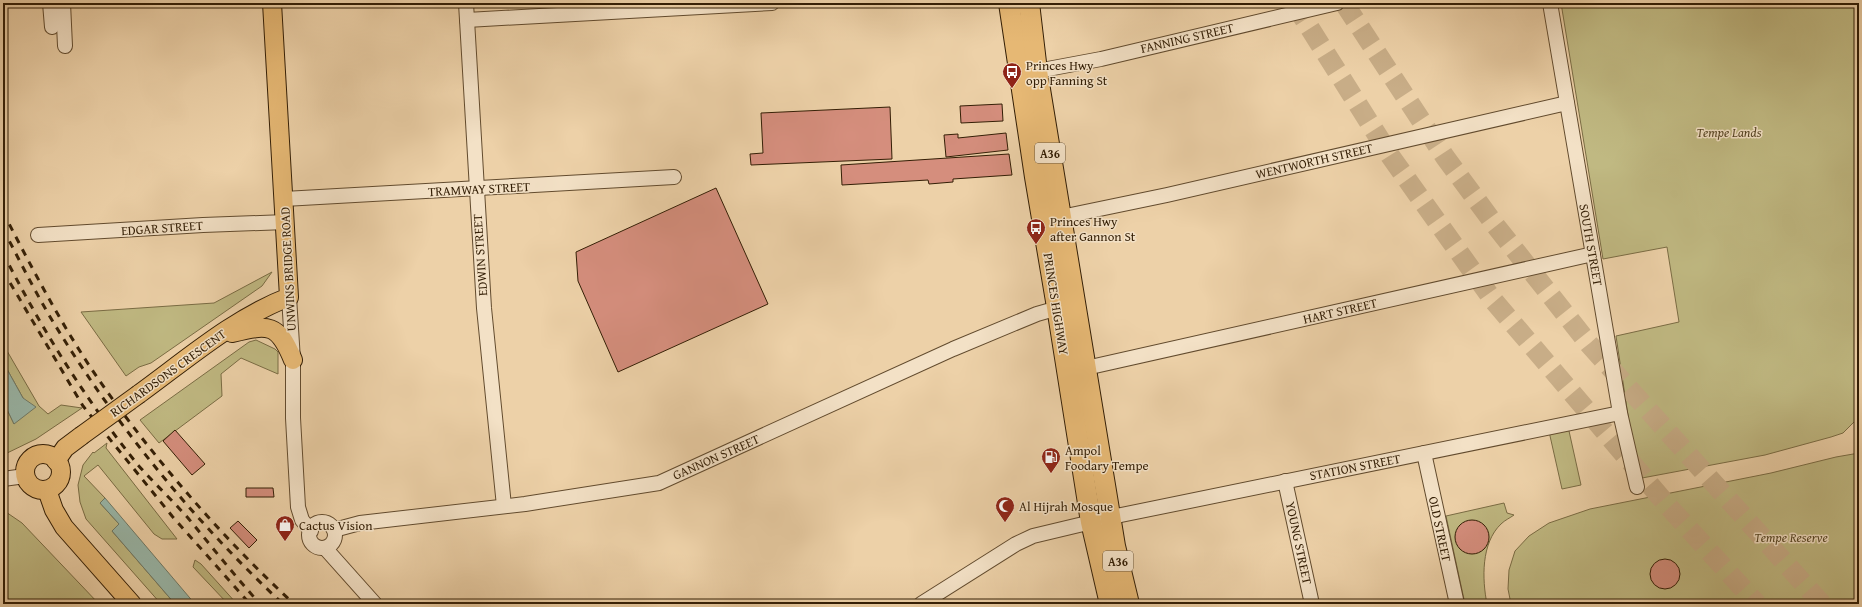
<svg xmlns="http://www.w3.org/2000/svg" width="1862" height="607" font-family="'Gentium Book Plus',serif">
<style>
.green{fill:#c0b982;stroke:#7a6c44}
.water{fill:#99b7a9;stroke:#707a67}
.building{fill:#d58e7d;stroke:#331e05}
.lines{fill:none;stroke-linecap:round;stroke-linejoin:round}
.highway-tunnel{stroke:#c8ad87;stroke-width:20;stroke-dasharray:20 10;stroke-linecap:butt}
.minor-casing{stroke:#624b2e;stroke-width:16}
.major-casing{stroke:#331e05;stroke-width:20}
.highway-casing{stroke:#331e05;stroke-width:22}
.minor{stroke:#f3e1c6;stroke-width:14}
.major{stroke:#e6b874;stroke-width:18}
.highway{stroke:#e6b874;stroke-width:20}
.rail{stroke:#331e05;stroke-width:3;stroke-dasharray:7 7;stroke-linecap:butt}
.major-bridge-casing{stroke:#331e05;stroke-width:20;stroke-linecap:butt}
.major-bridge{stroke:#e6b874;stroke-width:18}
.labels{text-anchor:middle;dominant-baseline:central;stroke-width:3;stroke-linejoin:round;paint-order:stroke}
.shield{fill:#f3e1c6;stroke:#6d583f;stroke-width:1}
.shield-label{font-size:12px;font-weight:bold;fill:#331e05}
.street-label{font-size:13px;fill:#331e05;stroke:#f3e1c6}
.poi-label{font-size:13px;fill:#331e05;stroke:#f3e1c6;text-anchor:start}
.park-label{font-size:13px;font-style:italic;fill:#564524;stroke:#f3e1c6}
</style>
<rect width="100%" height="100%" fill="#edd1a8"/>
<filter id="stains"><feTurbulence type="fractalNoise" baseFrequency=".005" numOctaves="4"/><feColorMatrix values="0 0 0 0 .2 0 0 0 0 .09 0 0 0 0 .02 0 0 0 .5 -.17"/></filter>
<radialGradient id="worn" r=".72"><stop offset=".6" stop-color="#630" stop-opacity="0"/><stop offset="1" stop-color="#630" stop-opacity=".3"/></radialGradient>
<!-- green -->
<g class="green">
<polygon points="1561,3 1859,3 1859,417 1843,433 1831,437 1765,455 1642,478 1637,475 1616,336 1679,322 1667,247 1603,259"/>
<polygon points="272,272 262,286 151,363 139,367 126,376 81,312 214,303"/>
<polygon points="256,340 275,349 278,352 278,374 241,358 221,374 222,396 159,443 140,420 249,342"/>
<polygon points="3,344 39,406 48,414 61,405 82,408 36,439 3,455 3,401 14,424 23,398 3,362"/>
<polygon points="1567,422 1581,485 1562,489 1548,427"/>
<polygon points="107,443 106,448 177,539 162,539 154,534 98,465 84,476 105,498 100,503 119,524 112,531 175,604 161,604 86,519 80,502 78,485 83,465 93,452 94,453"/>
<polygon points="1859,453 1859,604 1511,604 1508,589 1509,570 1515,551 1529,536 1549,523 1590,509 1771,473 1836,457"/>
<path d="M 1504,503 L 1507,513 L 1514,515 C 1510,518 1505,520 1501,524 C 1481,543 1482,579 1487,604 L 1465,604 L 1446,516 Z"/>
<polygon points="3,510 22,523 99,604 3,604"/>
<polygon points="195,560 201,564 237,604 228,604 193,567"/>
</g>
<!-- water -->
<g class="water">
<polygon points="3,362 23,398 36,407 14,424 3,401"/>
<polygon points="105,498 195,604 175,604 112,531 119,524 100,503"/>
</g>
<!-- building -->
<g class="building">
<polygon points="1002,104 1003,121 961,123 960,106"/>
<polygon points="890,107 892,159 751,165 750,154 763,153 761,113"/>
<polygon points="1006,133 1008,150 946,157 944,135 958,134 958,138"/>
<polygon points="1009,154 1012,175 953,179 953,182 929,184 928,180 842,185 841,165"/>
<polygon points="716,188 768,304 618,372 578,281 576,252"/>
<polygon points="175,430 205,464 192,475 163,441"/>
<polygon points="246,488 273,488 274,497 246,497"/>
<circle cx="1472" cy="537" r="17"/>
<polygon points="238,521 257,540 249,548 230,528"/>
<circle cx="1665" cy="574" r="15"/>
</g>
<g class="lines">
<!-- highway-tunnel -->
<g class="highway-tunnel">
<polyline points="1294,3 1391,157 1493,300 1668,506 1757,604"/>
<polyline points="1344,3 1445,157 1495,225 1589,344 1822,604"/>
</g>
<!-- minor casing -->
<g class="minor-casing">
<g id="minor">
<polyline points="50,3 52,27"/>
<polyline points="63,3 65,46"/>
<polyline points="466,3 484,308 504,506"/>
<polyline points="1550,3 1620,413 1637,487"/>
<polyline points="467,20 772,3"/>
<polyline points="1037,71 1101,59 1337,3"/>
<polyline points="284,199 674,177"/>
<polyline points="1061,217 1167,195 1567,103"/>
<polyline points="38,235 203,225 286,222"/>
<polyline points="289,297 293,360 293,418 298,507 302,520 311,531"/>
<polyline points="1086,368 1593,254"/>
<polyline points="1424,453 1457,604"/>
<polyline points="3,479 25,476"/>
<polyline points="1285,481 1312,604"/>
<circle cx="322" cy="535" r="13"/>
<polyline points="334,530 360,523 525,504 659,483 953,349 1037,314 1065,306"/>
<polyline points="325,548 375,604"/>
<polyline points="921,604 1016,544 1033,536 1121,515 1620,413"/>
</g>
</g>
<!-- major casing -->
<g class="major-casing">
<g id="major">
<path d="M 232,333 C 269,324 278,323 293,360"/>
<path d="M 139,394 C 186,360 234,318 289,297 L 272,3"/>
<circle cx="43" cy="472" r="18"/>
<polyline points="56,461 65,448 81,436"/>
<polyline points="47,490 54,510 64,527 132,604"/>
</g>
</g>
<!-- highway casing -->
<g class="highway-casing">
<g id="highway">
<polyline points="1009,3 1035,177 1057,307 1091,522 1110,604"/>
<polyline points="1029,3 1037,71 1115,546 1129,604"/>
</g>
</g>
<!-- minor -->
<use href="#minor" class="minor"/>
<!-- major -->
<use href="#major" class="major"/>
<!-- highway -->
<use href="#highway" class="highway"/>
<!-- rail -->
<g class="rail">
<path d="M 3,212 C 34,272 66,334 106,390 C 162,468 224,539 294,604"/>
<path d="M 3,229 C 20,261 36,294 55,325 C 118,428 195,522 283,604"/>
<path d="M 3,253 C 41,328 85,399 138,465 C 154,483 172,500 188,518 C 212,547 235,576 260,604"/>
<polyline points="3,271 83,406 172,516 250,604"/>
</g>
<!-- major-bridge casing -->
<g class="major-bridge-casing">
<polyline id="major-bridge" points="81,436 139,394"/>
</g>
<!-- major-bridge -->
<use href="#major-bridge" class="major-bridge"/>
</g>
<!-- icons -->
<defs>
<g id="bus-pin" transform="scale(1)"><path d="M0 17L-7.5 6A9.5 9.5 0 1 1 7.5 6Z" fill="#8f2418" stroke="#f3e1c6"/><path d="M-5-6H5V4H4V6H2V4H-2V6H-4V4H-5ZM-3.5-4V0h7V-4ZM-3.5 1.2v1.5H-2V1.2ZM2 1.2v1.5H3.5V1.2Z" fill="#fff"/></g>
<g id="fuel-pin" transform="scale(1)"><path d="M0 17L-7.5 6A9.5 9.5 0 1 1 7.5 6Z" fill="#8f2418" stroke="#f3e1c6"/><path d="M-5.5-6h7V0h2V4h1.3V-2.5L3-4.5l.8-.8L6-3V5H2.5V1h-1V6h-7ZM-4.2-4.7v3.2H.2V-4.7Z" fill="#fff"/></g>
<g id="mosque-pin" transform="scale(1)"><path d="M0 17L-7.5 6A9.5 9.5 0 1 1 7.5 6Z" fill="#8f2418" stroke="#f3e1c6"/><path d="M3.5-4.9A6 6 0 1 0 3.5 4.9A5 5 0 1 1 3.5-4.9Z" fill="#fff"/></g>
<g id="shop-pin" transform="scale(1)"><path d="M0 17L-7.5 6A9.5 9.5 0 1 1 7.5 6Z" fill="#8f2418" stroke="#f3e1c6"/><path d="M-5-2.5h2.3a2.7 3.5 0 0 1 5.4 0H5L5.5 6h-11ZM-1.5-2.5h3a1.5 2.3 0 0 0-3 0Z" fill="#fff"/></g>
</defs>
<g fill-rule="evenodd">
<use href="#bus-pin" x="1012" y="72"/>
<use href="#bus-pin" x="1036" y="228"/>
<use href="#fuel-pin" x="1051" y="457"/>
<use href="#mosque-pin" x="1005" y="506"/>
<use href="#shop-pin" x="285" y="525"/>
</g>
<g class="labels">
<!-- shield labels -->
<g class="shield">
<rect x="1035" y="143" width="30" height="20" rx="3"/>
<rect x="1103" y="551" width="30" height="20" rx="3"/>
</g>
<g class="shield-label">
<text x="1050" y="153">A36</text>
<text x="1118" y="561">A36</text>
</g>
<!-- street labels -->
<g class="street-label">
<text transform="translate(1187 38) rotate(-13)">FANNING STREET</text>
<text transform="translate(1314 161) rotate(-13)">WENTWORTH STREET</text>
<text transform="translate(479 189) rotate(-3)">TRAMWAY STREET</text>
<text transform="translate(162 228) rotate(-4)">EDGAR STREET</text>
<text transform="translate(1591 245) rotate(80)">SOUTH STREET</text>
<text transform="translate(480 255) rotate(-94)">EDWIN STREET</text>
<text transform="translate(288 269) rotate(-93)">UNWINS BRIDGE ROAD</text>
<text transform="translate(1056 304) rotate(81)">PRINCES HIGHWAY</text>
<text transform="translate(1340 311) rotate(-13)">HART STREET</text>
<text transform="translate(168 373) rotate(-36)">RICHARDSONS CRESCENT</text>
<text transform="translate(716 457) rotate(-24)">GANNON STREET</text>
<text transform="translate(1355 467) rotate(-11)">STATION STREET</text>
<text transform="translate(1440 529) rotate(78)">OLD STREET</text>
<text transform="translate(1299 543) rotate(78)">YOUNG STREET</text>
</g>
<!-- poi labels -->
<g class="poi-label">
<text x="1026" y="65">Princes Hwy<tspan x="1026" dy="15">opp Fanning St</tspan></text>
<text x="1050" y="221">Princes Hwy<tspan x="1050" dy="15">after Gannon St</tspan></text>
<text x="1065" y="450">Ampol<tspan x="1065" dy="15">Foodary Tempe</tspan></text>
<text x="1019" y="506">Al Hijrah Mosque</text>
<text x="299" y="525">Cactus Vision</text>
</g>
<!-- park labels -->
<g class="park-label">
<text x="1729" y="132">Tempe Lands</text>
<text x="1791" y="537">Tempe Reserve</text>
</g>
</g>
<!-- margin -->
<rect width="1862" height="607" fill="none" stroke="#edd1a8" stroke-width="16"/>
<rect x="4" y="4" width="1854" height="599" fill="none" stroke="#331e05" stroke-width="2"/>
<rect x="8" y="8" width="1846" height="591" fill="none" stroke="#331e05"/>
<rect width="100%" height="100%" filter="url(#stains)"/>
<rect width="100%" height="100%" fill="url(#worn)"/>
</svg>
